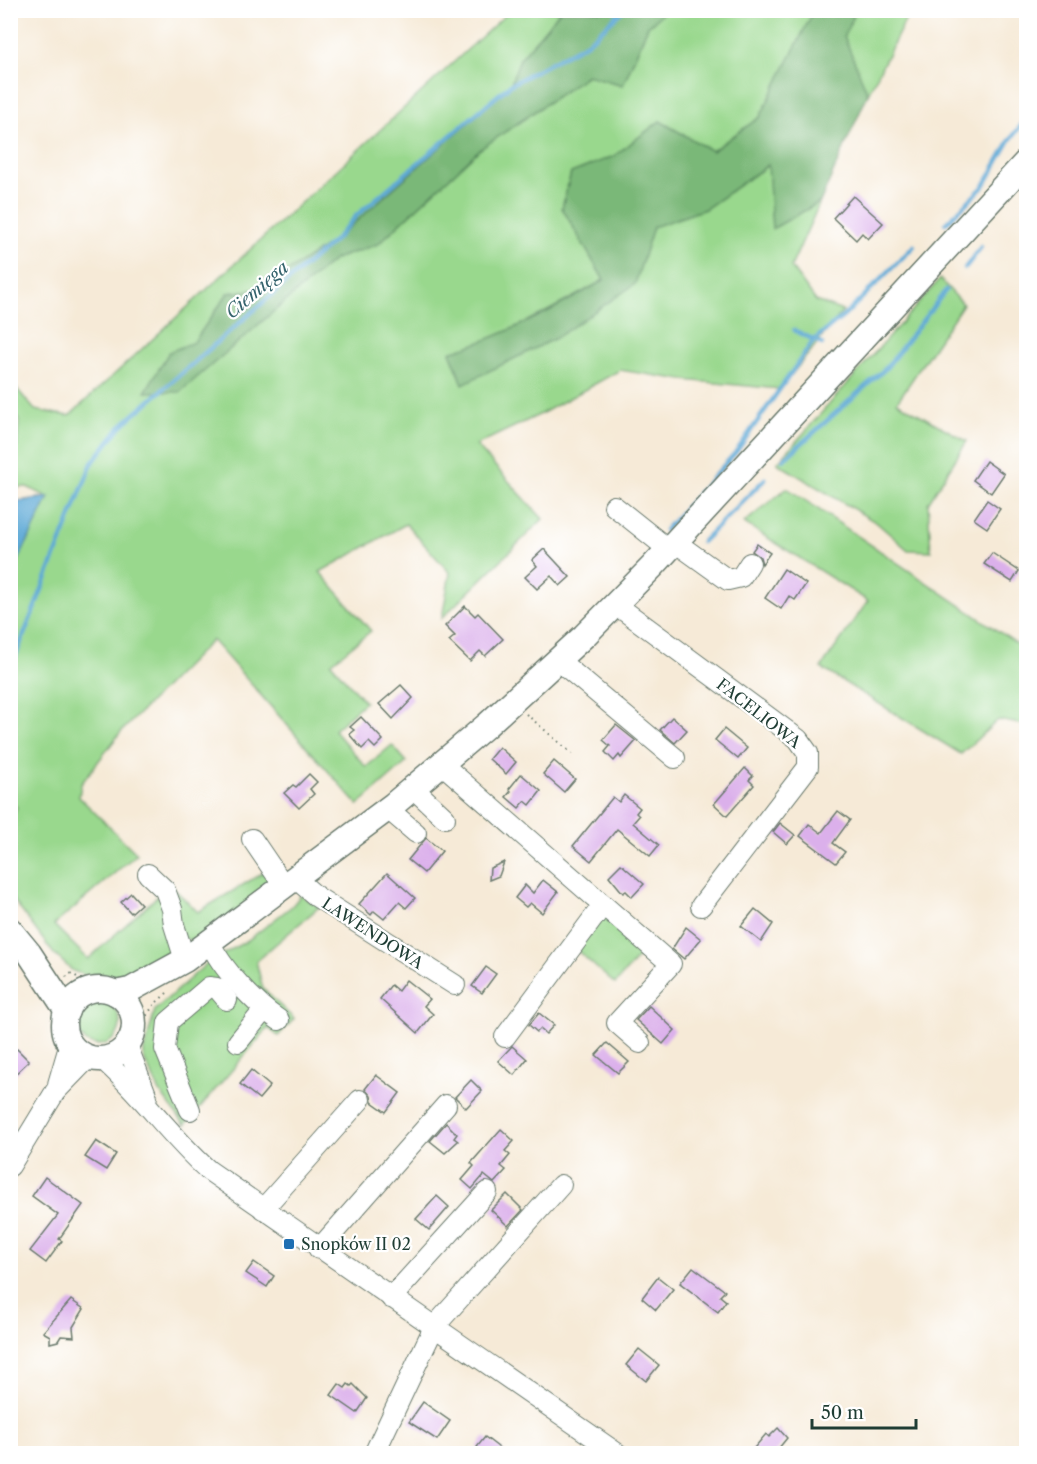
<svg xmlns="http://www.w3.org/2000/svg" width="1037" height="1464" font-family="'Libre Caslon Text',serif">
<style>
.green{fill:#99d88d;stroke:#5c8a60;stroke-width:1.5}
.forest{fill:#7ab878;stroke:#4c7a56;stroke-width:1.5}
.water{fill:#5da9d6;stroke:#3e7385;stroke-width:1.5}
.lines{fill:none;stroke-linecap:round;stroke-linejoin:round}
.stream{stroke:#5da9d6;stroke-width:4.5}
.building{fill:#dbb0eb}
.minor-casing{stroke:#6a7a6d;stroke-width:22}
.major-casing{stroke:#6a7a6d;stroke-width:27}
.path{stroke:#6a7a6d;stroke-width:2;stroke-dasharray:1.5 4.5;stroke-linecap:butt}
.minor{stroke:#fff;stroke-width:20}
.major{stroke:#fff;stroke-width:24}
.poi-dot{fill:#1f6fb2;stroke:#fff;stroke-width:2}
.labels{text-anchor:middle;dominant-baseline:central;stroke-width:4.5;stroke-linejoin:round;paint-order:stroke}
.street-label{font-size:16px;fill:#1f3d34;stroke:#fff}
.poi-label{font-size:16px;fill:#1f3d34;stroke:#fff;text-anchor:start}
.water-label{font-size:18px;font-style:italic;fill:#35636d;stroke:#fff}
</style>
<rect width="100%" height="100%" fill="#fff"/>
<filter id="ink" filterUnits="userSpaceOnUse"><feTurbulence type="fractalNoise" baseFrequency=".0167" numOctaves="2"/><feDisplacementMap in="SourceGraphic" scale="12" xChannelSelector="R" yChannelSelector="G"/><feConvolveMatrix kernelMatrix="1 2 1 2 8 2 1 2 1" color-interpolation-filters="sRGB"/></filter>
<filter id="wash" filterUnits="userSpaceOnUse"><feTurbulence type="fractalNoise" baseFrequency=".008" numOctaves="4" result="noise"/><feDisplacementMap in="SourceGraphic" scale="24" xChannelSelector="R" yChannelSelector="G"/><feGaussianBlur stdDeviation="1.35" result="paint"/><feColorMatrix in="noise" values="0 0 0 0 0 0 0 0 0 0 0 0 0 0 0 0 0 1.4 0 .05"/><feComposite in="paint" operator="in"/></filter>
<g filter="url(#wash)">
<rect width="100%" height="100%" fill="#f6ead7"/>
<!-- green -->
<g class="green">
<path d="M 514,11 L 560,11 L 520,59 L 510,85 L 336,239 L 261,289 L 228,293 L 194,342 L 169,352 L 146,392 L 264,318 L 335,259 L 378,244 L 479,150 L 588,75 L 623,85 L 648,26 L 665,11 L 814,11 L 760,117 L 711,151 L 660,121 L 614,156 L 571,173 L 562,208 L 604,280 C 554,308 505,336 450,352 L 463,383 L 635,284 L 653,227 L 705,209 L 769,165 L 772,229 L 820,202 L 791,267 L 816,301 L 843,311 L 780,389 L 683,380 L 620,370 L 541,414 L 476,445 L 543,519 L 442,618 L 450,573 L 406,524 L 320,572 L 371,631 L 331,663 L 365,702 L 334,730 L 366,767 L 392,745 L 407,762 L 358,805 L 212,640 L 120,733 L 81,784 L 79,797 L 137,854 L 54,925 L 88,959 L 161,893 L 176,951 L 130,978 L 119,979 L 103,974 L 85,975 L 73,971 L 54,954 L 11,897 L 10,821 L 17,807 L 10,802 L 11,502 L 48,497 L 27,487 L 11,488 L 11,450 L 17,446 L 19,421 L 11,404 L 11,393 L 17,389 L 35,410 L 69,416 L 504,16 Z"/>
<polygon points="856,11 910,11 868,94 843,36"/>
<polygon points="940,279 963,304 897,402 967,441 928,503 931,551 908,550 877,523 777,463"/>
<polygon points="787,488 1026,650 1026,725 998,720 961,754 821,668 868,601 744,523"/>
<polygon points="269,869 275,879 201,943 182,938 169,884 198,912"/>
<polygon points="301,895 319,907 256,961 263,989 294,1019 278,1036 268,1028 185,1125 160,1092 144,1059 144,1050 155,1010 206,964 248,940 292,906"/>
<polygon points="604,910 646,948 615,984 574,948"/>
<circle cx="98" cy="1023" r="22"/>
</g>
<!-- forest -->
<g class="forest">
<path d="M 814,10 L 856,11 L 844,36 L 868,94 L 820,202 L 772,229 L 768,165 L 705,209 L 653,227 L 635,284 L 556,338 L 463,384 L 450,352 C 505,336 555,309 604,280 L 562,208 L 571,173 L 614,156 L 660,121 L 712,151 L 760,117 Z"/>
<polygon points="560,11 665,11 648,26 623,85 587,75 479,150 378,244 335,259 180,392 145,392 169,352 194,342 228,293 261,289 336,239 510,86 520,59"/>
</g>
<!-- water -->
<polygon class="water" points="49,497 11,576 11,502"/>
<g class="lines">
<!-- stream -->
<g class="stream">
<polyline points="946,223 984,186 1010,140 1026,119"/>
<polyline points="965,268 981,247"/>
<polyline points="794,330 822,344"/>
<polyline points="783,460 886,368 946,290"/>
<polyline points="665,530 736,452 814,340 845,315 914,246"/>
<polyline points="702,542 765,479"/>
<polyline points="10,670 92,463 122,425 336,239 357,215 510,85 587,43 623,10"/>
</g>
</g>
<g id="blocks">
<!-- building -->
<g class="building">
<polygon points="853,196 883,223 868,239 862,233 856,240 833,218"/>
<polygon points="986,461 1004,474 991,493 973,480"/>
<polygon points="987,500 1000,509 987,528 974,519"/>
<polygon points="757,544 770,553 762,564 760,557 752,551"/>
<polygon points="544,549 570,577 560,586 551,576 537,589 525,577 537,566 532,560"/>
<polygon points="992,553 1019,571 1012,582 984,564"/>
<polygon points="784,569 806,584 795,600 789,596 781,609 765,598"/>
<polygon points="465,606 475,616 478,613 503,639 485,656 480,651 470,661 449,641 455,636 445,626"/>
<polygon points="401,685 413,698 393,719 379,704"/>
<polygon points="361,717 383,740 375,748 369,742 362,749 349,734 354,730 350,727"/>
<polygon points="672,717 687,730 675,743 660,730"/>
<polygon points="616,725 636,741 621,758 619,755 614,761 605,752 610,746 603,740"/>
<polygon points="724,729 747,748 738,759 715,740"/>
<polygon points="499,747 516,762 506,774 489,759"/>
<polygon points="554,761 575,779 564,792 543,774"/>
<polygon points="745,768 753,776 749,780 754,785 727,816 714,804"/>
<polygon points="309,774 317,782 310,789 314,794 299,808 284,793 293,785 296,787"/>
<polygon points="521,774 541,791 530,805 525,801 519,808 506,797 511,791 509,789"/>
<polygon points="624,795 640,808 636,813 639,816 633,823 659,845 650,856 617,829 591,861 573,846 613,797 619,802"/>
<polygon points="838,811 850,820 833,843 845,852 836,863 800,836 809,824 821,833"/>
<polygon points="780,823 795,835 787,844 773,832"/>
<polygon points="426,838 442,851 424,873 408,860"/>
<polygon points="504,862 499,876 489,880 490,868"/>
<polygon points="621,864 644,884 632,897 626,891 623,893 609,876"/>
<polygon points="387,873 415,898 406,908 399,902 384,919 374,911 371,915 359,904"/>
<polygon points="543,880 558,892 542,913 530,903 526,907 515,898 525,885 533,893"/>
<polygon points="131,893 141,904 131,913 121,902"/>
<polygon points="755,909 773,924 761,942 741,926"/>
<polygon points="686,927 701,939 684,959 672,949"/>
<polygon points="486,967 496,974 482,993 472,986"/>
<polygon points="406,980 430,999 424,1006 433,1014 418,1033 380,999 391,985 398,991"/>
<polygon points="649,1006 675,1030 663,1044 636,1020"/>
<polygon points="539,1013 554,1025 546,1034 540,1029 537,1032 529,1025"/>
<polygon points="607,1043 629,1062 618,1073 596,1055"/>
<polygon points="512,1046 527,1059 514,1075 498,1061"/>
<polygon points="17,1049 29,1061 10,1079 10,1055"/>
<polygon points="251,1070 270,1086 259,1099 240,1084"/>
<polygon points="376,1075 400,1093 386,1112 372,1102 371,1096 365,1089"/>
<polygon points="471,1080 482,1091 466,1108 455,1097"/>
<polygon points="446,1123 457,1134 454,1138 458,1141 445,1153 430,1141"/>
<polygon points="501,1129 514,1141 505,1151 510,1155 501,1166 506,1170 494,1183 484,1175 472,1189 462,1180 474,1166 471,1163"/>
<polygon points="96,1141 116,1154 106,1170 85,1157"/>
<polygon points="45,1177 83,1205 59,1239 62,1241 46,1263 30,1251 58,1215 32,1196"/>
<polygon points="507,1194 523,1210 508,1226 491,1210"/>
<polygon points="437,1196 449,1207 429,1230 416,1219"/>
<polygon points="254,1262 274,1276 267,1287 246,1273"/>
<polygon points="693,1267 725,1291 720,1296 726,1301 718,1312 680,1283"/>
<polygon points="658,1277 673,1289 656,1310 642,1298"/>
<polygon points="71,1300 84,1309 73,1327 74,1337 61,1336 58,1341 50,1343 50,1336 43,1332"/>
<polygon points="639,1349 659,1365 646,1381 626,1365"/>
<polygon points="339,1384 345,1388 348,1384 351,1386 353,1384 367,1398 357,1413 331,1395"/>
<polygon points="423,1402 450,1421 437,1440 409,1422"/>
<polygon points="778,1428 787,1438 774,1454 749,1454 766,1434 769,1437"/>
<polygon points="485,1437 507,1454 486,1454 477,1447"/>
</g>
</g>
</g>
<g filter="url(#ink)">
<use href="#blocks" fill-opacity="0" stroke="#6a7a6d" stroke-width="1.5"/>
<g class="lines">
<!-- minor casing -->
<g class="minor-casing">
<g id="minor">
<polyline points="614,506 668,549"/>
<polyline points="675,542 728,580 741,577 750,563"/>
<polyline points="615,604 798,739 808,753 808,767 701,906"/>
<polyline points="558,660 675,758"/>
<polyline points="443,765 671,964 617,1023 640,1043"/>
<polyline points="413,788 445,818"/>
<polyline points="388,809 416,833"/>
<polyline points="252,839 284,886"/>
<polyline points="148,874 165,890 172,909 174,925 185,960"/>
<polyline points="295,878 317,897 455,985"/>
<path d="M 210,942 C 220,967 256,1005 279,1020"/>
<polyline points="505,1037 603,905"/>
<polyline points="238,1042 264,1010"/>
<polyline points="127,1045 147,1097"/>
<path d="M 102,1059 C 141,1093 169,1135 208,1170 L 618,1454"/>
<polyline points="58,1084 70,1043"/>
<polyline points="190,1110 165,1049 168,1022 209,987 217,988 227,1000"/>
<polyline points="10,1166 55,1092 89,1057"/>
<polyline points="263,1209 360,1100"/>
<polyline points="319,1249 446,1105"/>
<polyline points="391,1298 487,1192"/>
<polyline points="374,1454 434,1327 561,1185"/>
</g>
</g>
<!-- major casing -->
<g class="major-casing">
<g id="major">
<polyline points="10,930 29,953 67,1011"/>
<circle cx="99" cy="1024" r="35"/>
<polyline points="115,993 130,990 185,960 394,804 487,725 584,636 653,566 1026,162"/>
</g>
</g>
<!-- path -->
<g class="path">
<polyline points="1022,141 1026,135"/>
<polyline points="526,714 575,756"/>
<polyline points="66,977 70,973 81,979 103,979"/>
<polyline points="157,1002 168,992"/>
<polyline points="143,1039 145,1018 156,1002"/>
</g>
<!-- minor -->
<use href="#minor" class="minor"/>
<!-- major -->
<use href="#major" class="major"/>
</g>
</g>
<!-- markers -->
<rect class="poi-dot" x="283" y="1238" width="12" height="12" rx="3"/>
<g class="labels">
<!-- street labels -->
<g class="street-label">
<text transform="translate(759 713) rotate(38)">FACELIOWA</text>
<text transform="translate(373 933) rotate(33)">LAWENDOWA</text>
</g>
<!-- poi labels -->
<g class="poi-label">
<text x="301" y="1244">Snopków II 02</text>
</g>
<!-- water labels -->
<g class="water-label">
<text transform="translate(257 290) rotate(-41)">Ciemięga</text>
</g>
</g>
<!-- margin -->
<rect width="1037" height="1464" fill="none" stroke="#fff" stroke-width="36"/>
<!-- scale -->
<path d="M812 1419v9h104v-9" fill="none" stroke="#1f3d34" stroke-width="3"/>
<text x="821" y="1419" font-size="18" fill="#1f3d34" stroke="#ffffff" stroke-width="4.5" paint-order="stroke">50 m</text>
</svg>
